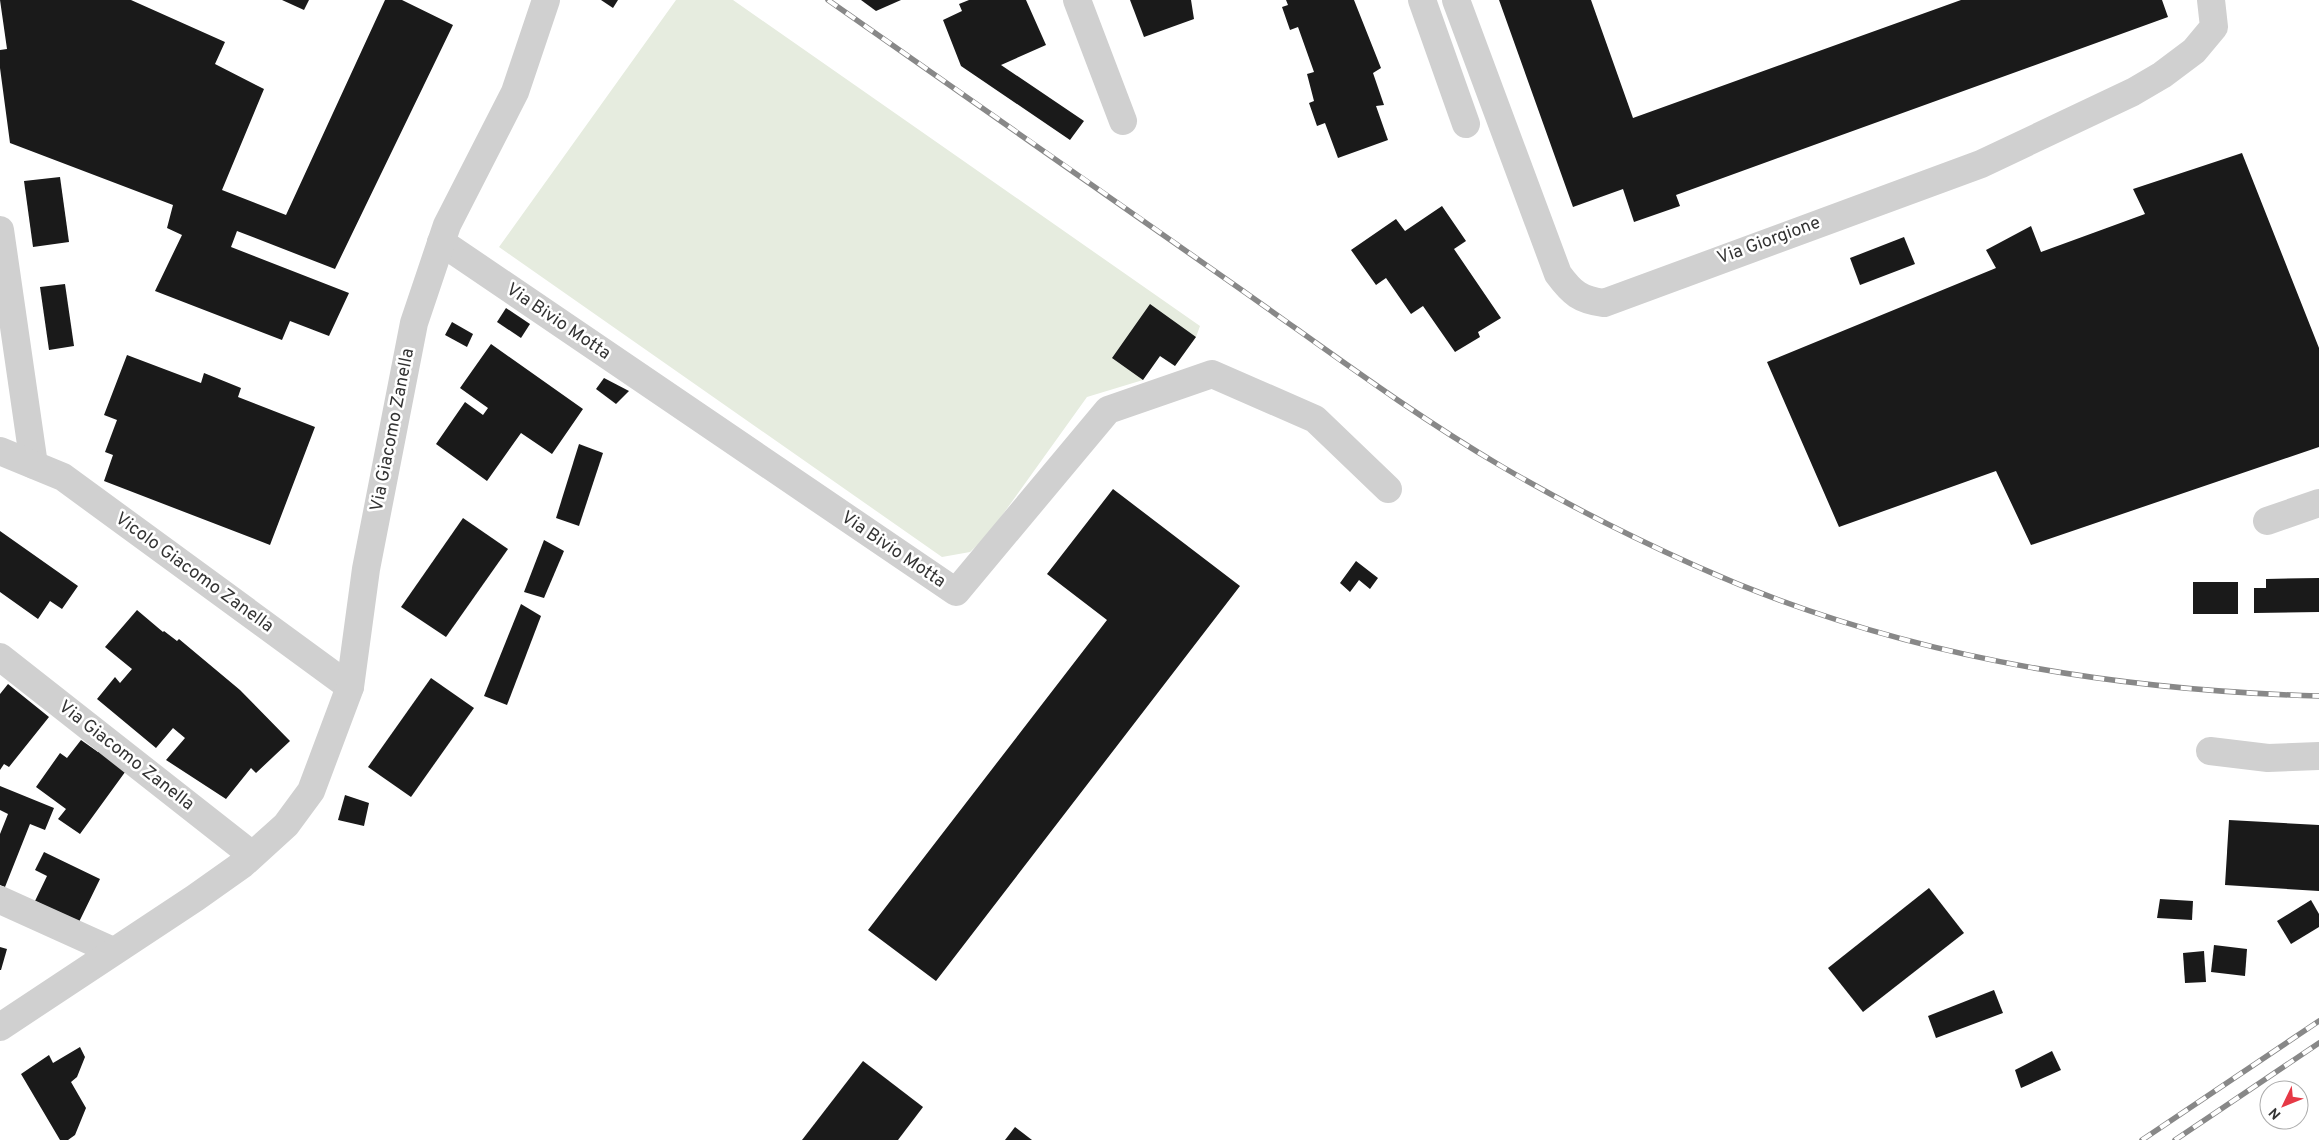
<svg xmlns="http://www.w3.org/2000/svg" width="2319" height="1140" font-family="Overpass,sans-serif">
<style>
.green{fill:#e6ecdf}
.building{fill:#1a1a1a}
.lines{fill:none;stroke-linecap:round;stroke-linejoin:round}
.minor{stroke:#d0d0d0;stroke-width:28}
.rail-casing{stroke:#888;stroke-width:5.5}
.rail{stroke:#fff;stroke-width:4;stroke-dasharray:11;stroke-linecap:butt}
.labels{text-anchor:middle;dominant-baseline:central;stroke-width:5;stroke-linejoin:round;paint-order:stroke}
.street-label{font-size:18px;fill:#333;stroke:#fff}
</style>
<rect width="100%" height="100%" fill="#fff"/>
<!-- green -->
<polygon class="green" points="676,0 733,0 1200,326 1196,337 1175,366 1160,356 1143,380 1087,397 988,535 970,552 942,557 499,247"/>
<!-- building -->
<g class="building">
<polygon points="0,0 131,0 225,42 215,64 264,89 222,190 286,215 385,0 402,0 453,25 335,269 237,231 231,247 349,293 329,336 290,321 282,340 155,291 182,235 167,228 173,205 10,143 0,68 0,50 7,49"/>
<polygon points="282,0 309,0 304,10"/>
<polygon points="601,0 618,0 613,8"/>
<polygon points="861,0 901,0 876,11"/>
<polygon points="969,0 1026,0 1046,45 1001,65 1084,121 1070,140 961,66 943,20 962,11 959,4"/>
<polygon points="1130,0 1191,0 1194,19 1144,37"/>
<polygon points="1286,0 1354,0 1381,68 1373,73 1384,105 1376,106 1388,140 1338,158 1325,123 1317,126 1309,103 1314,101 1307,74 1314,72 1298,27 1290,30 1282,7 1288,5"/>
<polygon points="1499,0 1591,0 1633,118 1961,0 2162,0 2168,17 1676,195 1680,206 1634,222 1623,189 1573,207"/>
<polygon points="2242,153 2319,348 2319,447 2031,545 1996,471 1839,527 1767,362 1996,268 1986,250 2031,226 2041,252 2145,214 2133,189"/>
<polygon points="60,177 69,242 33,247 24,181"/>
<polygon points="1442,206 1466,241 1454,249 1501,318 1478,332 1480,337 1455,352 1423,306 1411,314 1386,278 1376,285 1351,250 1396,219 1405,231"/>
<polygon points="1904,237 1915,264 1860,285 1850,258"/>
<polygon points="65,284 74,346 49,350 40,287"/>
<polygon points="1150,304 1196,337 1175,366 1160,356 1143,380 1112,358"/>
<polygon points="506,308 530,324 521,338 497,322"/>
<polygon points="452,322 473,334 467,347 445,335"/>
<polygon points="491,344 583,409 552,454 521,433 487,481 436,444 465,402 483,415 488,408 460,388"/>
<polygon points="127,355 201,383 204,373 241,388 238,397 315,427 270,545 104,481 113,455 105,452 117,420 104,415"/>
<polygon points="604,378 629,391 616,404 596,389"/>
<polygon points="579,444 603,453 579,526 556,518"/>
<polygon points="1113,489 1240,586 936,981 868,930 1107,620 1047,574"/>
<polygon points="463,518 508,549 446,637 401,607"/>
<polygon points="0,531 78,586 62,609 50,601 38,619 0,592"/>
<polygon points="544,540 564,551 544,598 524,592"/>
<polygon points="1356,561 1378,578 1370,589 1359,580 1350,592 1340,583"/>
<polygon points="2319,578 2319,612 2254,613 2254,588 2266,588 2266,579"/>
<rect x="2193" y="582" width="45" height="32"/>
<polygon points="521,604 541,616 507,705 484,696"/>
<polygon points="137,610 163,632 164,631 177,641 179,639 240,690 290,741 256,773 251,768 226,799 166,760 185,738 173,728 156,748 97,699 115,677 120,683 132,669 105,647"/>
<polygon points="431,678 474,708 411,797 368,767"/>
<polygon points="8,684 49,717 9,767 4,764 0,770 0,694"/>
<polygon points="81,740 98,752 100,748 128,768 80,834 58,819 66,809 36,787 60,753 67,758"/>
<polygon points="0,786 54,808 45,830 30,824 5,887 0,885 0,834 8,814 0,810"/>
<polygon points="345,795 369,803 364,826 338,820"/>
<polygon points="2229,820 2319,825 2319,891 2225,885"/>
<polygon points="44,852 100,879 79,922 35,901 47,876 35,870"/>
<polygon points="1929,888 1964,933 1863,1012 1828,968"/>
<polygon points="2160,899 2193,901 2192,920 2157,918"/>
<polygon points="2311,900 2319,914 2319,927 2291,944 2277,921"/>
<polygon points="2214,945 2247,949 2245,976 2211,972"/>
<polygon points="0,947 7,949 1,970 0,970"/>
<polygon points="2204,951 2206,982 2185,983 2183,953"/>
<polygon points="1994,990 2003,1013 1936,1038 1928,1016"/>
<polygon points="80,1047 85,1057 77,1077 71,1082 86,1108 75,1135 68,1140 60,1140 21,1074 49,1055 53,1063"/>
<polygon points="2052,1051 2061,1070 2021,1088 2015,1070"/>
<polygon points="863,1061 923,1107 898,1140 802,1140"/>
<polygon points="1015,1127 1032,1140 1005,1140"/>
</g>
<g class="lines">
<!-- minor -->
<g class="minor">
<polyline points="1077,0 1123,121"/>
<polyline points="1422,0 1466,124"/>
<path d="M 1456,0 L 1558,274 C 1572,293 1580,300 1604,303 L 1981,164 L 2133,92 L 2162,75 L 2194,51 L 2214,27 L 2211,0"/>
<polyline points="0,230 34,465"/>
<polyline points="441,242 956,592 1108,410 1212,374 1315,419 1388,489"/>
<polyline points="0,451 63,477 350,687"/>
<polyline points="2267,521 2319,503"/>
<polyline points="0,657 252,855"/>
<polyline points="2210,751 2268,758 2319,756"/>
<polyline points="0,900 113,951"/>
<polyline points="0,1027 195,898 243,864 286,825 311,791 350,687 366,569 414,323 447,225 515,92 546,0"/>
</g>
<!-- rail casing -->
<g class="rail-casing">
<g id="rail">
<path d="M 828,0 C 964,95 1100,190 1236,286 C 1323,347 1409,412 1501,466 C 1564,503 1629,536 1696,566 C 1891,654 2106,690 2319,696"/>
<polyline points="2142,1140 2319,1021"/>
<polyline points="2175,1140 2319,1043"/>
</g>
</g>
<!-- rail -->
<use href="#rail" class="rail"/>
</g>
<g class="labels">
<!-- street labels -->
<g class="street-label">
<text transform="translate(1769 241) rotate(-20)">Via Giorgione</text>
<text transform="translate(558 322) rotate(34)">Via Bivio Motta</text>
<text transform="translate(393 430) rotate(-79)">Via Giacomo Zanella</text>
<text transform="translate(893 550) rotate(34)">Via Bivio Motta</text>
<text transform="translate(194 573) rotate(36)">Vicolo Giacomo Zanella</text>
<text transform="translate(126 756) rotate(38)">Via Giacomo Zanella</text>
</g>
</g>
<!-- north arrow -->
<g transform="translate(2284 1105) rotate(227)"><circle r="24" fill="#ffffff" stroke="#adadad"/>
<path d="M0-4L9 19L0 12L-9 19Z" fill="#e63946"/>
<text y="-8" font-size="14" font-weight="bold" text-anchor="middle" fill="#333333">N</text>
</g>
</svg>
